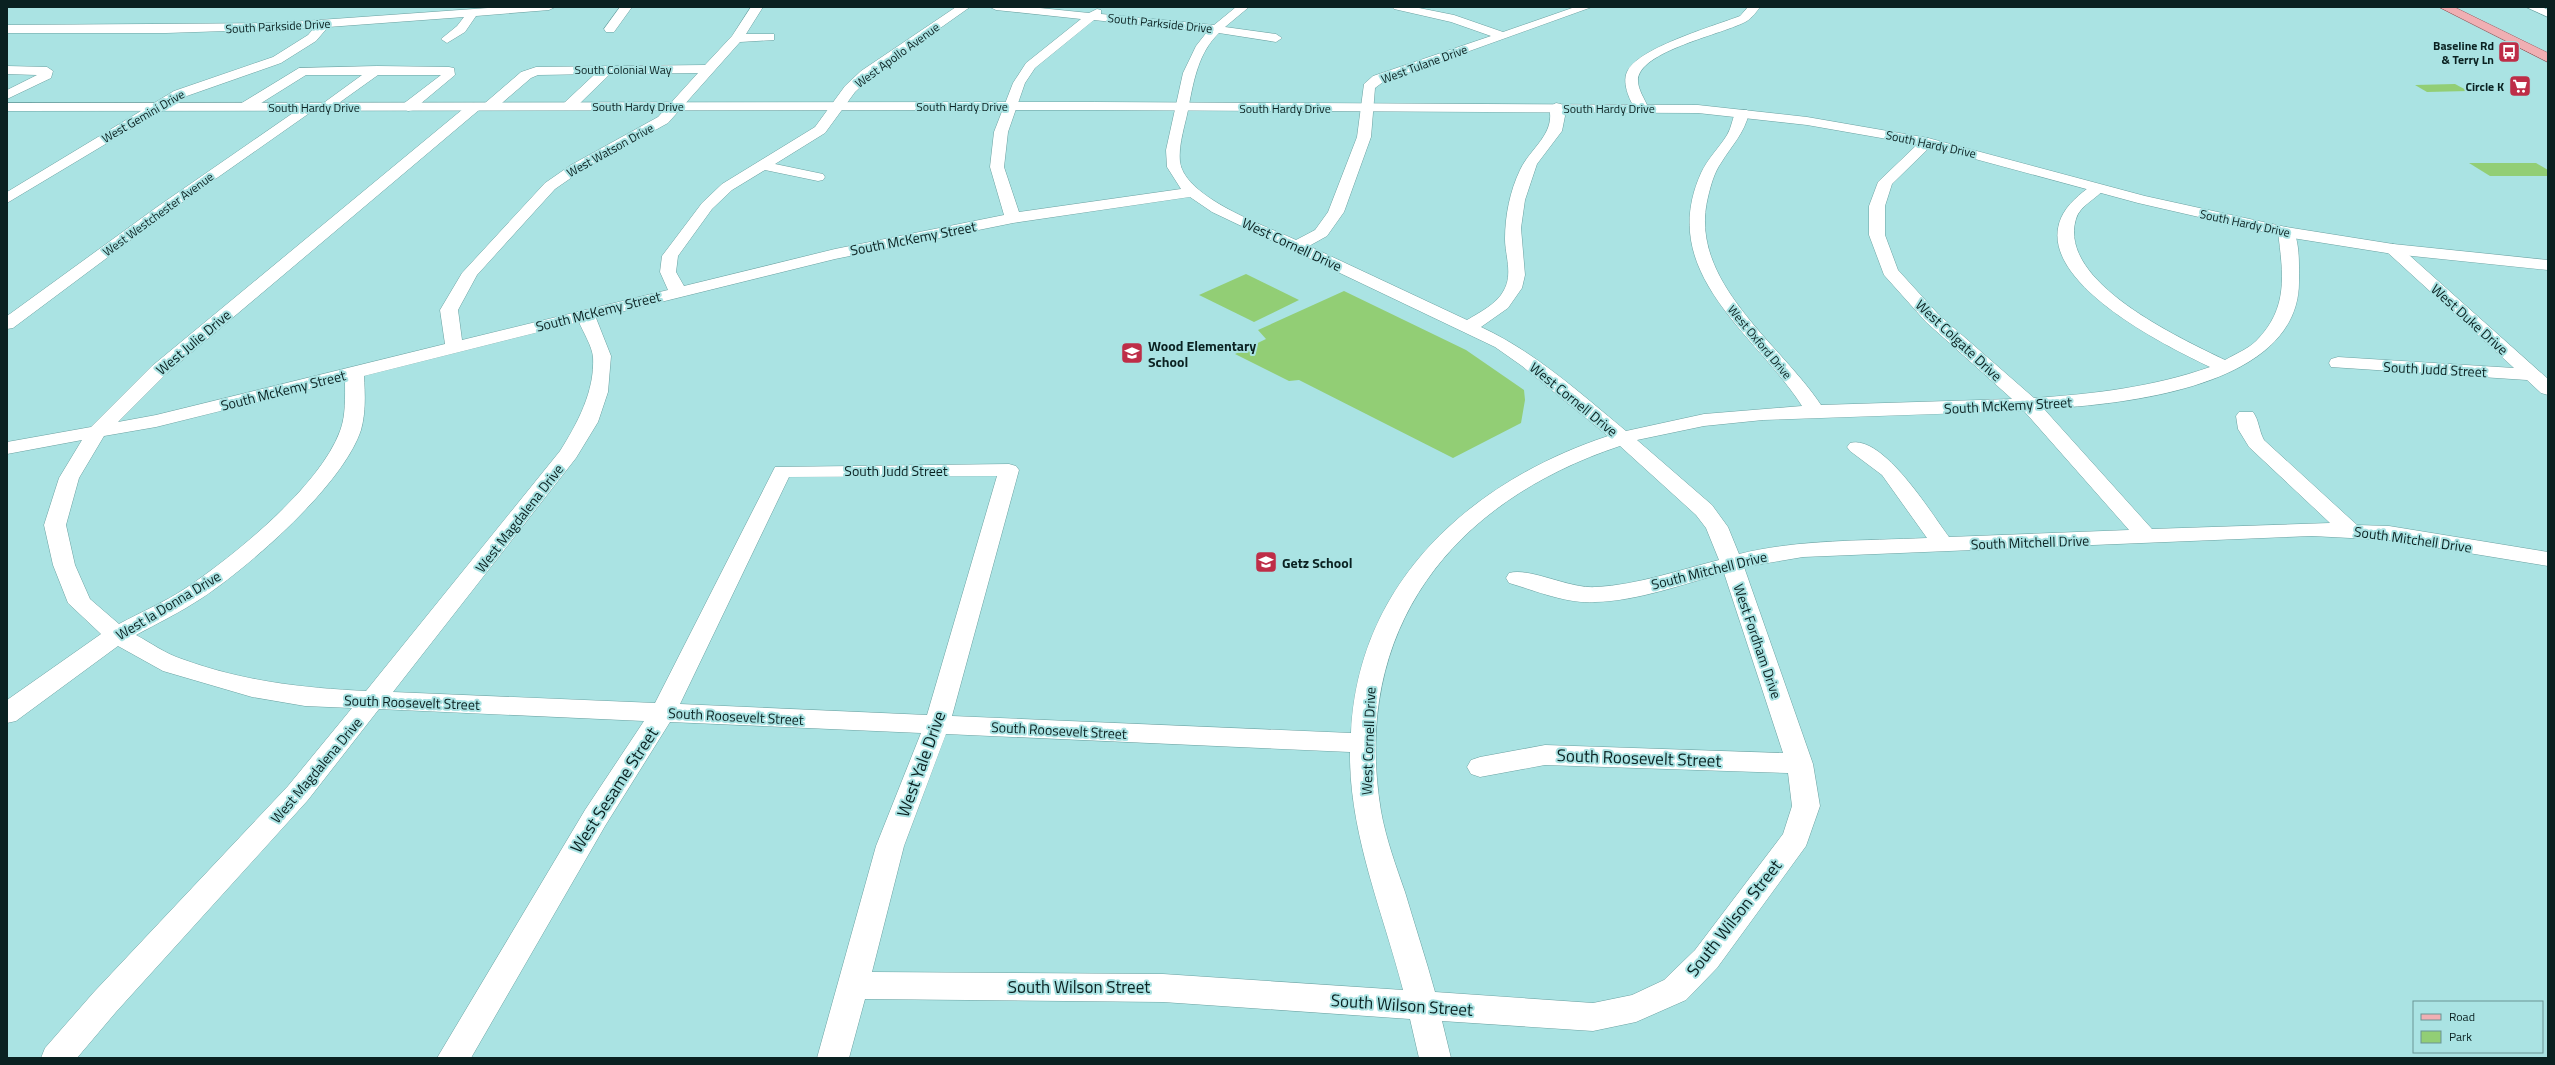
<svg xmlns="http://www.w3.org/2000/svg" width="2555" height="1065" font-family="'Titillium Web',sans-serif">
<style>
.green{fill:#92ce75}
.lines{fill:none;stroke-linecap:round;stroke-linejoin:round}
.minor-casing{stroke:#6aa1a1;stroke-width:1}
.tertiary-casing{stroke:#6aa1a1;stroke-width:1}
.primary-casing{stroke:#995a5f;stroke-width:1}
.minor{fill:#fff;fill-rule:evenodd}
.tertiary{fill:#fff;fill-rule:evenodd}
.primary{fill:#f0afb3;fill-rule:evenodd}
.labels{text-anchor:middle;dominant-baseline:central;stroke-width:4;stroke-linejoin:round;paint-order:stroke}
.far-street-label{font-size:12px;fill:#0a2121;stroke:#aae3e3}
.far-poi-label{font-size:12px;font-weight:bold;fill:#0a2121;stroke:#aae3e3;text-anchor:end}
.street-label{font-size:14px;fill:#0a2121;stroke:#aae3e3}
.poi-label{font-size:14px;font-weight:bold;fill:#0a2121;stroke:#aae3e3;text-anchor:start}
.near-street-label{font-size:17px;fill:#0a2121;stroke:#aae3e3}
</style>
<rect width="100%" height="100%" fill="#aae3e3"/>
<!-- green -->
<g class="green">
<polygon points="2455,84 2468,91 2427,92 2415,85"/>
<polygon points="2469,163 2536,163 2548,170 2548,176 2490,176"/>
<polygon points="1246,274 1299,300 1254,322 1199,295"/>
<polygon points="1344,291 1466,350 1524,390 1525,400 1521,423 1453,458 1299,380 1289,381 1235,354 1266,339 1258,330"/>
</g>
<g class="lines">
<!-- minor casing -->
<g class="minor-casing">
<g id="minor">
<polygon points="502,7 555,7 549,10 476,16 465,32 447,43 441,39 457,26 464,17 328,27 316,41 281,63 184,97 7,203 7,192 174,91 273,57 308,35 314,28 166,33 7,33 7,25 277,23"/>
<polygon points="620,7 632,7 614,32 606,32 604,29"/>
<path d="M 751,7 L 763,7 L 746,34 L 774,34 L 774,40 L 740,42 L 668,123 L 581,171 L 555,189 L 477,275 L 458,310 L 462,340 L 668,290 L 660,272 L 662,256 L 702,203 L 722,184 L 815,127 L 845,86 L 861,71 L 956,7 L 970,7 L 871,77 L 855,92 L 825,133 L 775,164 L 823,174 L 825,177 L 823,180 L 818,181 L 765,170 L 732,190 L 712,209 L 678,256 L 676,272 L 684,286 L 835,249 L 1004,215 L 990,167 L 994,132 L 1013,83 L 1026,63 L 1081,19 L 996,10 L 990,7 L 1030,7 L 1089,13 L 1097,9 L 1101,10 L 1101,14 L 1214,25 L 1236,7 L 1249,7 L 1225,27 L 1276,34 L 1282,38 L 1276,42 L 1219,33 C 1199,52 1194,79 1189,105 C 1186,123 1178,144 1180,162 C 1185,198 1266,226 1296,240 L 1315,230 L 1328,212 L 1357,137 L 1364,84 L 1373,76 L 1491,36 L 1451,22 L 1394,9 L 1392,7 L 1414,7 L 1454,15 L 1503,32 L 1575,7 L 1592,7 L 1383,82 L 1375,88 L 1371,137 L 1344,212 L 1327,236 L 1309,246 L 1467,320 C 1480,312 1497,304 1504,290 C 1513,274 1505,255 1505,239 C 1505,215 1510,191 1520,170 C 1530,148 1556,134 1549,107 L 1556,103 L 1561,104 L 1565,116 L 1562,131 L 1537,164 L 1525,200 L 1521,228 L 1525,275 L 1522,288 L 1508,308 L 1481,327 C 1535,352 1580,393 1626,431 L 1704,414 L 1802,406 C 1755,333 1656,273 1701,173 C 1708,158 1719,148 1727,135 C 1732,127 1732,117 1737,110 L 1747,110 L 1749,113 C 1744,134 1732,145 1721,163 C 1714,173 1711,185 1708,197 C 1687,281 1780,343 1821,405 L 2012,399 L 1926,322 L 1884,275 L 1869,235 L 1869,206 L 1878,182 L 1923,139 L 1928,138 L 1935,142 L 1892,184 L 1885,206 L 1885,235 L 1898,270 L 1938,314 L 2034,398 C 2094,394 2153,387 2210,367 C 2166,346 2034,281 2061,218 C 2067,204 2080,194 2092,185 L 2102,185 L 2105,188 C 2097,199 2080,205 2076,219 C 2057,282 2180,338 2225,360 C 2235,354 2248,349 2256,341 C 2289,308 2283,274 2278,232 L 2286,227 L 2292,229 C 2300,240 2299,265 2299,279 C 2302,388 2123,404 2044,409 L 2152,529 L 2330,523 L 2249,447 L 2238,429 L 2236,416 L 2239,412 L 2253,412 C 2259,420 2259,431 2264,440 L 2357,525 L 2389,526 L 2548,552 L 2548,566 L 2389,540 L 2312,536 L 1803,557 L 1744,567 L 1813,764 L 1820,806 L 1806,846 L 1717,968 L 1686,1000 L 1636,1022 L 1593,1031 L 1442,1021 L 1451,1058 L 1419,1058 L 1410,1019 L 1163,1002 L 865,999 L 849,1058 L 817,1058 L 876,846 L 921,733 L 670,722 L 605,826 L 471,1058 L 437,1058 L 585,810 L 644,721 L 379,709 L 308,800 L 116,1012 L 77,1058 L 41,1058 L 45,1048 L 94,992 L 288,786 L 352,708 L 305,706 L 252,697 L 163,671 L 118,646 L 16,721 L 7,723 L 7,700 L 101,634 L 68,603 L 53,565 L 44,525 L 59,478 L 82,440 L 7,454 L 7,442 L 91,427 L 152,366 L 469,104 L 474,103 L 481,107 L 479,110 L 166,374 L 118,422 L 156,415 L 445,344 L 440,310 L 462,273 L 545,183 L 571,165 L 658,117 L 698,73 L 610,74 L 574,109 L 564,109 L 562,106 L 564,103 L 595,74 L 538,75 L 531,78 L 495,109 L 485,109 L 483,106 L 485,103 L 521,72 L 536,67 L 705,65 L 732,36 ZM 1094,20 L 1207,32 L 1196,46 L 1183,73 L 1166,150 L 1167,167 L 1181,189 L 1019,212 L 1004,167 L 1008,132 L 1025,83 L 1035,68 ZM 1190,197 L 1212,212 L 1495,347 L 1522,366 L 1608,436 C 1472,481 1358,581 1351,733 L 952,716 L 1019,470 L 1016,466 L 1009,464 L 775,467 L 655,703 L 393,692 L 576,458 L 598,422 L 608,392 L 611,356 L 596,318 L 835,259 L 1013,223 ZM 579,322 C 583,332 592,346 593,357 C 595,391 577,424 560,451 L 366,691 C 302,688 242,681 182,659 C 166,654 151,643 136,635 C 158,623 181,612 202,598 C 250,566 343,485 361,430 C 366,412 365,394 364,376 ZM 345,380 C 345,397 346,415 340,431 C 320,486 234,556 186,588 C 165,602 141,612 119,624 L 90,599 L 75,565 L 66,525 L 79,478 L 104,436 L 156,427 ZM 2024,411 L 2129,530 L 1949,537 C 1931,513 1883,434 1850,443 L 1847,447 L 1850,451 L 1882,475 L 1927,538 C 1864,541 1800,539 1739,554 L 1728,527 L 1712,505 L 1637,440 L 1704,426 L 1763,420 ZM 1620,446 L 1696,515 L 1706,528 L 1719,560 C 1679,570 1637,585 1596,587 C 1569,589 1530,567 1509,573 L 1506,578 L 1509,583 C 1536,591 1567,604 1595,602 C 1638,601 1683,584 1724,573 L 1783,753 L 1545,745 L 1480,757 L 1471,760 L 1467,767 L 1471,774 L 1480,777 L 1545,765 L 1788,773 L 1792,806 L 1783,834 L 1695,950 L 1664,980 L 1632,995 L 1593,1003 L 1435,992 C 1426,959 1415,926 1405,892 C 1396,866 1386,839 1381,811 C 1351,630 1451,502 1620,446 ZM 997,476 L 927,715 L 680,704 L 789,477 ZM 946,734 L 1350,752 C 1349,834 1383,912 1403,990 L 1163,974 L 872,972 L 904,846 Z"/>
<path d="M 1748,7 L 1760,7 C 1757,11 1752,18 1747,21 C 1725,34 1637,51 1638,81 C 1638,89 1645,100 1648,107 L 1641,111 L 1636,110 C 1629,100 1621,81 1628,70 C 1641,47 1714,26 1740,16 Z"/>
<polygon points="2526,7 2542,7 2548,10 2548,17"/>
<polygon points="7,66 47,67 53,71 51,78 7,99 7,90 37,75 7,74"/>
<polygon points="377,66 449,67 454,68 455,75 413,110 408,111 401,107 403,104 441,75 378,75 329,110 324,111 318,107 167,213 13,328 7,329 7,316 157,207 306,104 311,103 318,107 362,75 306,75 250,110 240,110 238,107 240,104 299,68"/>
<polygon points="2393,244 2399,246 2548,379 2548,395 2541,393 2527,380 2331,367 2329,363 2331,359 2338,357 2514,368 2387,252 2385,249"/>
</g>
</g>
<!-- tertiary casing -->
<g class="tertiary-casing">
<polygon id="tertiary" points="1095,102 1698,105 1807,117 1928,138 2145,196 2286,227 2393,244 2548,260 2548,270 2393,254 2286,237 2138,203 1927,146 1807,125 1698,113 1095,110 7,111 7,103"/>
</g>
<!-- primary casing -->
<g class="primary-casing">
<polygon id="primary" points="2439,7 2454,7 2548,53 2548,62"/>
</g>
<!-- minor -->
<use href="#minor" class="minor"/>
<!-- tertiary -->
<use href="#tertiary" class="tertiary"/>
<!-- primary -->
<use href="#primary" class="primary"/>
</g>
<!-- icons -->
<defs>
<g id="bus-square" transform="scale(1.15)"><rect x="-9" y="-9" width="18" height="18" rx="4" fill="#be2d47" stroke="#aae3e3"/><path d="M-5-6H5V4H4V6H2V4H-2V6H-4V4H-5ZM-3.5-4V0h7V-4ZM-3.5 1.2v1.5H-2V1.2ZM2 1.2v1.5H3.5V1.2Z" fill="#fff"/></g>
<g id="supermarket-square" transform="scale(1.15)"><rect x="-9" y="-9" width="18" height="18" rx="4" fill="#be2d47" stroke="#aae3e3"/><path d="M-6-5.5h2.5l.6 2H6L4.5 2H-2.5L-4.4-4H-6ZM-1.5 3.2a1.3 1.3 0 1 0 .1 0ZM3 3.2a1.3 1.3 0 1 0 .1 0Z" fill="#fff"/></g>
<g id="school-square" transform="scale(1.15)"><rect x="-9" y="-9" width="18" height="18" rx="4" fill="#be2d47" stroke="#aae3e3"/><path d="M0-5L7-2L0 1L-7-2ZM-4 1L0 2.5L4 1V4Q0 6-4 4Z" fill="#fff"/></g>
</defs>
<g fill-rule="evenodd">
<use href="#bus-square" x="2509" y="52"/>
<use href="#supermarket-square" x="2520" y="86"/>
<use href="#school-square" x="1132" y="353"/>
<use href="#school-square" x="1266" y="562"/>
</g>
<g class="labels">
<!-- far-street labels -->
<g class="far-street-label">
<text transform="translate(1160 23) rotate(6)">South Parkside Drive</text>
<text transform="translate(278 26) rotate(-3)">South Parkside Drive</text>
<text transform="translate(897 55) rotate(-36)">West Apollo Avenue</text>
<text transform="translate(1424 64) rotate(-20)">West Tulane Drive</text>
<text x="623" y="69">South Colonial Way</text>
<text x="638" y="106">South Hardy Drive</text>
<text x="962" y="106">South Hardy Drive</text>
<text x="314" y="107">South Hardy Drive</text>
<text x="1285" y="108">South Hardy Drive</text>
<text x="1609" y="108">South Hardy Drive</text>
<text transform="translate(143 116) rotate(-30)">West Gemini Drive</text>
<text transform="translate(1931 144) rotate(12)">South Hardy Drive</text>
<text transform="translate(610 150) rotate(-29)">West Watson Drive</text>
<text transform="translate(158 214) rotate(-36)">West Westchester Avenue</text>
<text transform="translate(2245 223) rotate(12)">South Hardy Drive</text>
<text transform="translate(1760 342) rotate(50)">West Oxford Drive</text>
</g>
<!-- far-poi labels -->
<g class="far-poi-label">
<text x="2494" y="45">Baseline Rd<tspan x="2494" dy="14">&amp; Terry Ln</tspan></text>
<text x="2504" y="86">Circle K</text>
</g>
<!-- street labels -->
<g class="street-label">
<text transform="translate(913 238) rotate(-11)">South McKemy Street</text>
<text transform="translate(1292 244) rotate(25)">West Cornell Drive</text>
<text transform="translate(598 311) rotate(-14)">South McKemy Street</text>
<text transform="translate(2470 319) rotate(42)">West Duke Drive</text>
<text transform="translate(1959 340) rotate(43)">West Colgate Drive</text>
<text transform="translate(193 342) rotate(-40)">West Julie Drive</text>
<text transform="translate(2435 369) rotate(3)">South Judd Street</text>
<text transform="translate(283 390) rotate(-14)">South McKemy Street</text>
<text transform="translate(1574 399) rotate(39)">West Cornell Drive</text>
<text transform="translate(2008 405) rotate(-3)">South McKemy Street</text>
<text x="896" y="470">South Judd Street</text>
<text transform="translate(519 518) rotate(-52)">West Magdalena Drive</text>
<text transform="translate(2413 539) rotate(8)">South Mitchell Drive</text>
<text transform="translate(2030 542) rotate(-2)">South Mitchell Drive</text>
<text transform="translate(1709 570) rotate(-14)">South Mitchell Drive</text>
<text transform="translate(168 605) rotate(-31)">West la Donna Drive</text>
<text transform="translate(1758 641) rotate(71)">West Fordham Drive</text>
<text transform="translate(412 702) rotate(2)">South Roosevelt Street</text>
<text transform="translate(736 716) rotate(3)">South Roosevelt Street</text>
<text transform="translate(1059 730) rotate(3)">South Roosevelt Street</text>
<text transform="translate(1368 741) rotate(-88)">West Cornell Drive</text>
<text transform="translate(316 770) rotate(-50)">West Magdalena Drive</text>
</g>
<!-- poi labels -->
<g class="poi-label">
<text x="1148" y="345">Wood Elementary<tspan x="1148" dy="16">School</tspan></text>
<text x="1282" y="562">Getz School</text>
</g>
<!-- near-street labels -->
<g class="near-street-label">
<text transform="translate(1639 758) rotate(2)">South Roosevelt Street</text>
<text transform="translate(921 764) rotate(-70)">West Yale Drive</text>
<text transform="translate(614 790) rotate(-57)">West Sesame Street</text>
<text transform="translate(1734 918) rotate(-52)">South Wilson Street</text>
<text x="1079" y="987">South Wilson Street</text>
<text transform="translate(1402 1005) rotate(4)">South Wilson Street</text>
</g>
</g>
<!-- border -->
<rect width="2555" height="1065" fill="none" stroke="#0a2121" stroke-width="16"/>
<!-- legend -->
<rect x="2413" y="1001" width="130" height="52" fill="#aae3e3" stroke="#6a9595"/>
<rect x="2421" y="1014" width="20" height="6" fill="#f0afb3" stroke="#6a9595"/>
<text x="2449" y="1021" font-size="12" fill="#0a2121">Road</text>
<rect x="2421" y="1031" width="20" height="12" fill="#92ce75" stroke="#6a9595"/>
<text x="2449" y="1041" font-size="12" fill="#0a2121">Park</text>
</svg>
